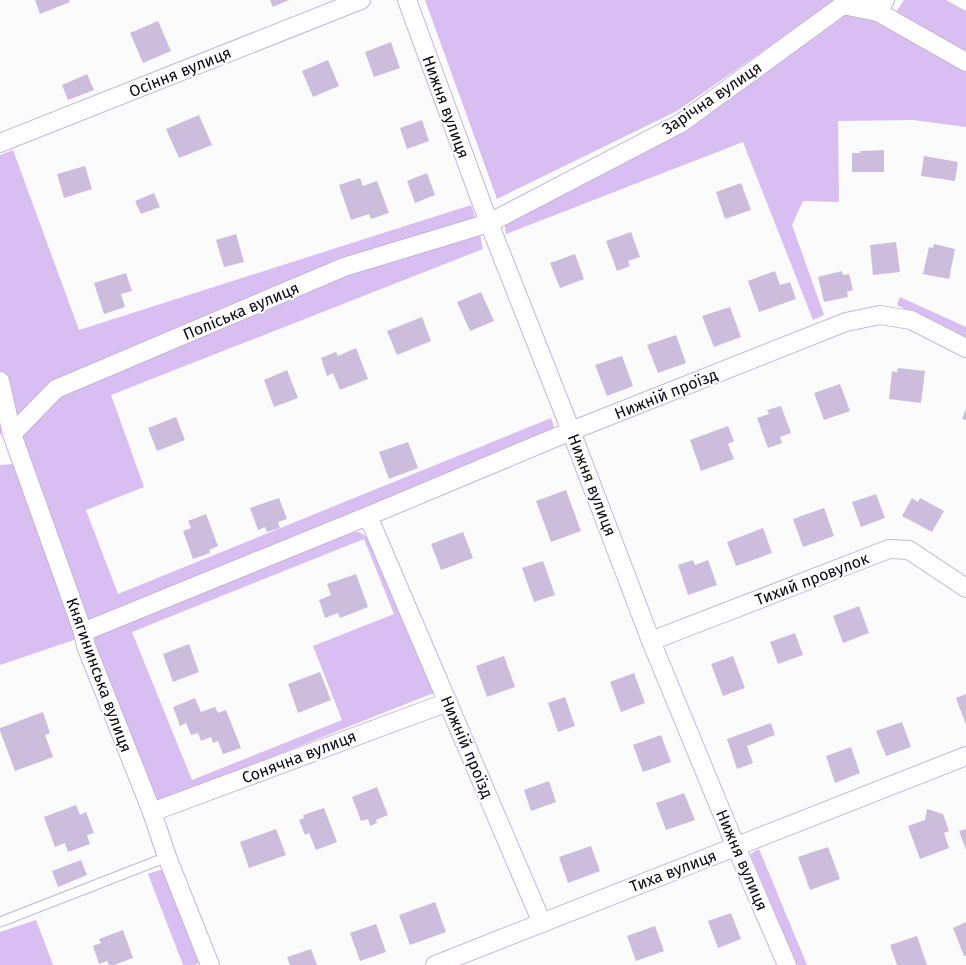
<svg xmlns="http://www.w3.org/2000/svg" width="966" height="965" font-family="'Fira Sans',sans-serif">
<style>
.green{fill:#d8bef1;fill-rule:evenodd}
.building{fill:#cdbddd}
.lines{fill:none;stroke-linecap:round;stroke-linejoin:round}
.service-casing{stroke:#c6b6d5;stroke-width:11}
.minor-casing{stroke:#c6b6d5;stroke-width:20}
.service{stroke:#fff;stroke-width:9}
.minor{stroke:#fff;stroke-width:18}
.labels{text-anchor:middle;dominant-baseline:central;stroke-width:4;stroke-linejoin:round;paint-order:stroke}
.street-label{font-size:16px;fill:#0e0913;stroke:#fff}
</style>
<rect width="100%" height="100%" fill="#fbfbfb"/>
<!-- green -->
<g class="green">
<polygon points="425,0 836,0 677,111 497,199"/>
<polygon points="904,0 946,0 966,11 966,51 896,12"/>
<polygon points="845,14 881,20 966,70 966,127 913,120 838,121 839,202 803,201 792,225 824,315 813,320 743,142 506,234 504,223"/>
<polygon points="13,150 79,330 471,205 476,220 52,383 0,435 0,155"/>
<polygon points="480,235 483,249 111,395 144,487 86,510 118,594 551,418 555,430 87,625 18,436 58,394 347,274"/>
<polygon points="900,297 966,327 966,340 897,305"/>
<polygon points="13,464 77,639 0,665 0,465"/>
<path d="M 359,532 L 373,540 L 436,692 L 156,803 L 90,635 L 340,534 ZM 364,539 L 394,614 L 313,646 L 342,720 L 192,780 L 132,632 Z"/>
<polygon points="759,849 807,965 797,965 750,854"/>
<polygon points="163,869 199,963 194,965 183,965 148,874"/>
<polygon points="36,920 53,965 0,965 0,932"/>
</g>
<!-- building -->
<g class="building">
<polygon points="35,0 69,0 70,2 40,14"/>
<polygon points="270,0 289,0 273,7"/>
<polygon points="158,21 171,51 143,63 130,33"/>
<polygon points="391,42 400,68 374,77 365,52"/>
<polygon points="328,60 339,86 313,97 302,71"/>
<polygon points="87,74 94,90 68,100 62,85"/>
<polygon points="199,115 212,145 179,158 166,129"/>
<polygon points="422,120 429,141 407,149 400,128"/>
<polygon points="884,150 884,172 852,172 852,153 860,153 860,151"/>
<polygon points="924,156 958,162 955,181 921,176"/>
<polygon points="85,166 92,189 64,198 57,174"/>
<polygon points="427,173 435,195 415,203 407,181"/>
<polygon points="360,178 363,186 377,181 389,213 371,219 369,214 351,220 339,185"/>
<polygon points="741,183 751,210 725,219 716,192"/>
<polygon points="154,193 160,207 141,214 135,201"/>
<polygon points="631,232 640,257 628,261 630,266 617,271 606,241"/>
<polygon points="236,234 244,262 224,267 216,240"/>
<polygon points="896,242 900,272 873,275 870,245"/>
<polygon points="934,244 955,249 949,279 923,274 929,247 933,248"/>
<polygon points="575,254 584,279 560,288 550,263"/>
<polygon points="775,271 780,285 790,282 796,299 759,312 748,281"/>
<polygon points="842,271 843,275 849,274 853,290 847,292 848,297 824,302 818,277"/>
<polygon points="126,273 132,291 121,294 125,307 104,314 94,283"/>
<polygon points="481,292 494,321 470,331 457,302"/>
<polygon points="730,307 741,337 714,347 702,316"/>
<polygon points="422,317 431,341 397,355 387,331"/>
<polygon points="676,335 686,363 658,373 647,345"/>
<polygon points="356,348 368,379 340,390 333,373 327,376 321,358 336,352 338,356"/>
<polygon points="622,356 633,386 607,396 595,365"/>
<polygon points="898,368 925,371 921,403 889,399 892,371 897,372"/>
<polygon points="287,370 298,398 274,407 264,380"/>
<polygon points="840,384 850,411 824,420 814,393"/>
<polygon points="781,406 791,433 780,437 782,443 768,448 757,418 769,414 767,410"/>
<polygon points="966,408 966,420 962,419"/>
<polygon points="176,417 185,440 157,451 148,428"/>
<polygon points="728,426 734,441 728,444 734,459 701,471 690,440"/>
<polygon points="408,442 418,468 389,479 379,452"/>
<polygon points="566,490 581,531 551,542 536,501"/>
<polygon points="876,494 885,518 861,527 852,502"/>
<polygon points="279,498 287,519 278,522 280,528 267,532 265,527 258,530 250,508"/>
<polygon points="912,498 918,502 920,498 944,511 932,532 902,516"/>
<polygon points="824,508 834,536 803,547 793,519"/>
<polygon points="206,514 218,546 209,550 210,553 193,559 183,531 191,528 188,521"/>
<polygon points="763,528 772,553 736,566 727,542"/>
<polygon points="463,532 473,558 441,570 431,544"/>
<polygon points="693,560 695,565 708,560 717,585 688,595 678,565"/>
<polygon points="543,561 555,595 534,602 522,568"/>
<polygon points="356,574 368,607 340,618 338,613 325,618 319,600 331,595 327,584"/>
<polygon points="859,606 869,633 843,643 833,616"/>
<polygon points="795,633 803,655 778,664 770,642"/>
<polygon points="189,644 199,672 173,682 163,654"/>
<polygon points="504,656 515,687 487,697 476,666"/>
<polygon points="733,656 745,688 723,696 711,664"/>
<polygon points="320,672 331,700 298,713 288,684"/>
<polygon points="634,673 645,703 621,712 610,682"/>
<polygon points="966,694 966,725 956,698"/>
<polygon points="565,697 575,726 558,732 548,703"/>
<polygon points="195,698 201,712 215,707 218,713 226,710 241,748 223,754 218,741 213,743 211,737 201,741 198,733 191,735 186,723 180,726 173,707"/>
<polygon points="43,712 50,733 45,735 53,757 15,771 0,731 0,728"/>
<polygon points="902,722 911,747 886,756 876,731"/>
<polygon points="771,723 775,735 747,746 753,763 737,769 727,739"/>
<polygon points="661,735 671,762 643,772 633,745"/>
<polygon points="851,747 860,773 835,783 826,756"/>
<polygon points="549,781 556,802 531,811 524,790"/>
<polygon points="377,787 388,815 376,820 377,823 370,826 368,819 361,821 352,797"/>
<polygon points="684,793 695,820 666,830 656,803"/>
<polygon points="76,805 80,815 86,812 94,833 87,835 90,844 68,852 65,843 55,847 44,817"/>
<polygon points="324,808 337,842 316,850 309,833 305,835 299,820 304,818 303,815"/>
<polygon points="927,809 943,814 949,831 944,833 949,848 920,859 908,826 925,820"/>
<polygon points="276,829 286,855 249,868 240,842"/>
<polygon points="966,829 966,850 959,831"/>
<polygon points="591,846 600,871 568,883 559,857"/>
<polygon points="828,847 840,879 810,890 798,857"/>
<polygon points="81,860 87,875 58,887 52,871"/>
<polygon points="435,902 446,932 410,945 399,915"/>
<polygon points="731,913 741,939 718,948 708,921"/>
<polygon points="966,922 966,956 964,956 953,928"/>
<polygon points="376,924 386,952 360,961 350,933"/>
<polygon points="655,926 664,951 636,961 627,936"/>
<polygon points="123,930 133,958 114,965 109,965 107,961 99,964 93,946 101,943 99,939"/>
<polygon points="917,936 927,965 897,965 890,945"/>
<polygon points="311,949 317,965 290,965 287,957"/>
</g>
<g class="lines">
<!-- service casing -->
<g class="service-casing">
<polyline id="service" points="0,922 167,857"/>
</g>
<!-- minor casing -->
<g class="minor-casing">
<g id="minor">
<polyline points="407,0 489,223 571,431 651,641 736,847 787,965"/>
<polyline points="869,7 966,62"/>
<polyline points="0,143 361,0"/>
<polyline points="0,381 12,434 83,632 86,646 152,812 167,857 210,965"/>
<polyline points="12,434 56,389 344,267 489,223 681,123 843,5 878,12 885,0"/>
<polyline points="368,516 542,923"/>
<polyline points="83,632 368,516 571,431 846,322 880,315 911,320 966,348"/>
<polyline points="651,641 889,549 909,550 966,588"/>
<polyline points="152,812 448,702"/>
<polyline points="435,965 966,756"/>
</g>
</g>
<!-- service -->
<use href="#service" class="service"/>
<!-- minor -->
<use href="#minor" class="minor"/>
</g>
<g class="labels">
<!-- street labels -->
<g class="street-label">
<text transform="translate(180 72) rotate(-22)">Осіння вулиця</text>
<text transform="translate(712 98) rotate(-34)">Зарічна вулиця</text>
<text transform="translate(446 107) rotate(70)">Нижня вулиця</text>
<text transform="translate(241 311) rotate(-23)">Поліська вулиця</text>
<text transform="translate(666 394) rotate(-22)">Нижній проїзд</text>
<text transform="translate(592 485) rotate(69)">Нижня вулиця</text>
<text transform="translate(812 579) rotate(-21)">Тихий провулок</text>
<text transform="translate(99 675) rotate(70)">Княгининська вулиця</text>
<text transform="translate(467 747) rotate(67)">Нижній проїзд</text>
<text transform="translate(299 757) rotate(-21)">Сонячна вулиця</text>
<text transform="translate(742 860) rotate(67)">Нижня вулиця</text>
<text transform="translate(673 871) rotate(-21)">Тиха вулиця</text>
</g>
</g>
</svg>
